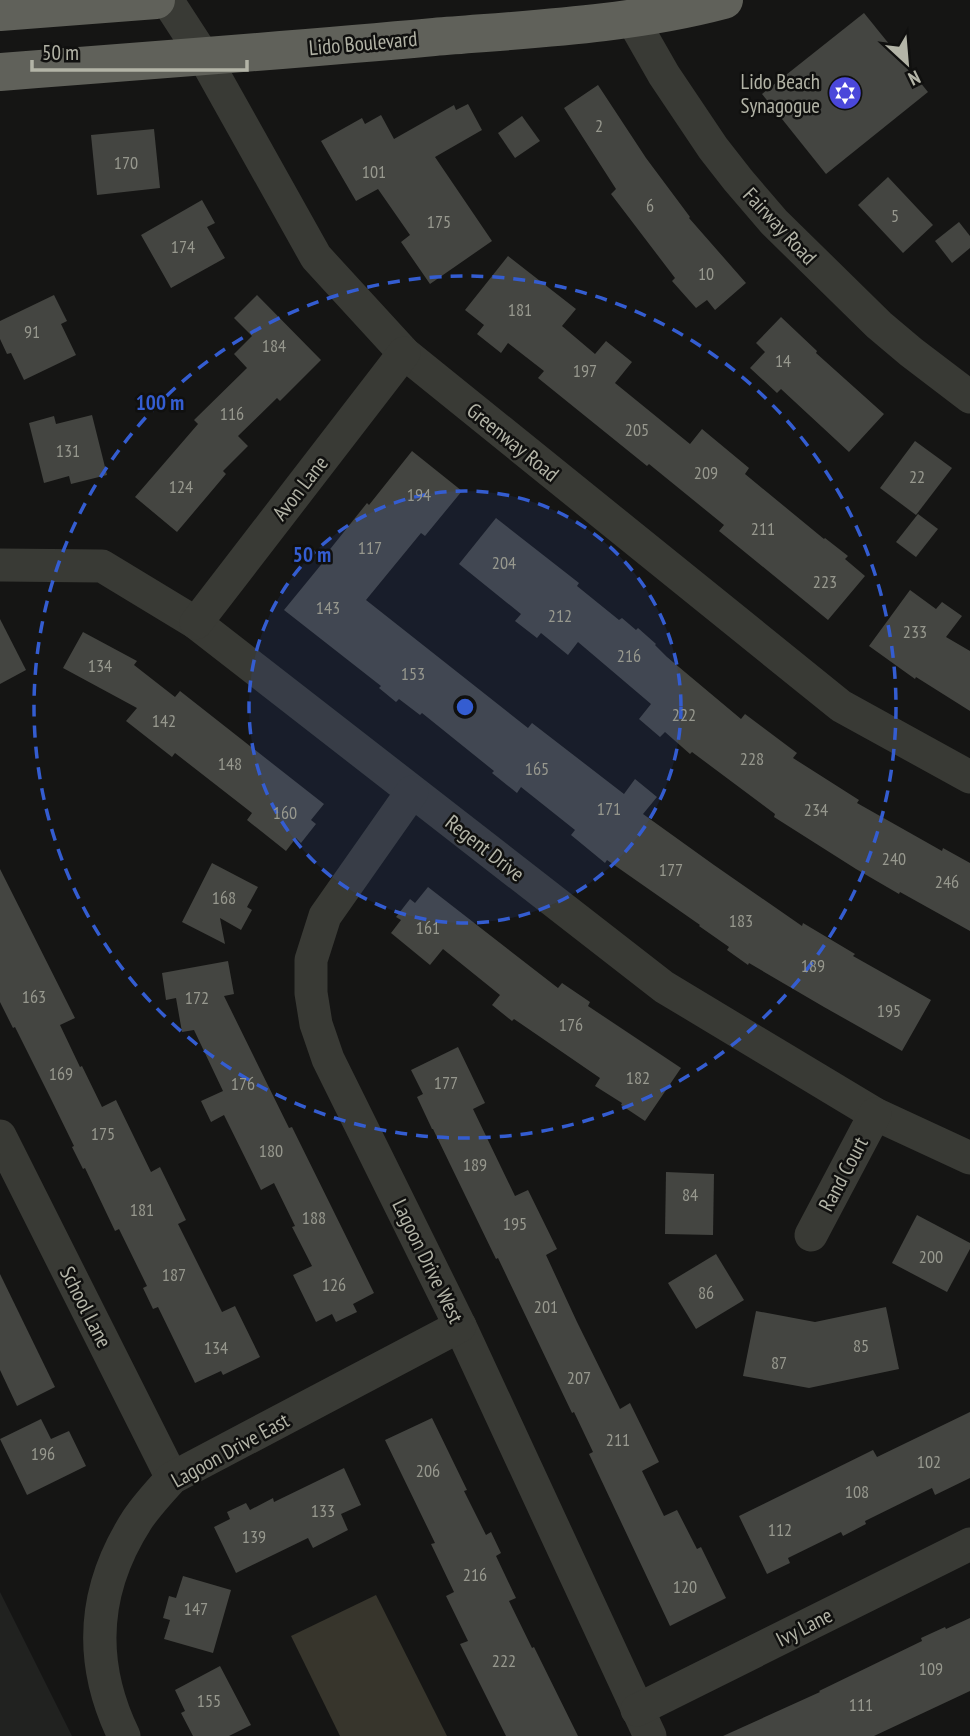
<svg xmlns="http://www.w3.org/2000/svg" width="970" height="1736" font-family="'PT Sans Narrow',sans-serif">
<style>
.built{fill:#212220}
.water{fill:#37352c}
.building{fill:#444541}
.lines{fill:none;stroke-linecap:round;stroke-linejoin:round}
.minor{stroke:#393a35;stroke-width:33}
.trunk{stroke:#60615a;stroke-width:38}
.ring{fill:none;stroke:#345dd1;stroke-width:3.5;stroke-dasharray:12 9}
.labels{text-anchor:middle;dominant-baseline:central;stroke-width:5;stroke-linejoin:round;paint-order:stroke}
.number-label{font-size:18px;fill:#97988e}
.street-label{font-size:21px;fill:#b3b4a7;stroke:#10100f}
.poi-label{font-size:21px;fill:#b3b4a7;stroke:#10100f;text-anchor:end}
.centre{fill:#345dd1;stroke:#10100f;stroke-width:3.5}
.ring-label{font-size:21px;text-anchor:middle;font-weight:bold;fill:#345dd1;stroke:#10100f;stroke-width:5;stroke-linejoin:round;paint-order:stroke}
</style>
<rect width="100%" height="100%" fill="#151514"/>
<!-- built -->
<polygon class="built" points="0,1592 72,1736 0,1736"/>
<!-- water -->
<polygon class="water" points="376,1595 447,1736 340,1736 291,1636"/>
<!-- building -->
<g class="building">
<polygon points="864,13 928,92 826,174 762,94"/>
<polygon points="598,85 646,158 690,217 689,218 746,283 715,310 707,300 696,308 672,281 675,278 611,194 616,189 564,108"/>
<polygon points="468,104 482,130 435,157 492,241 430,284 401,242 410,235 378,189 356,201 321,141 362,118 365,124 381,115 394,139 454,105 456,110"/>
<polygon points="522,116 540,141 515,158 498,133"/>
<polygon points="154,129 160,188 97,195 91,135"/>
<polygon points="888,177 933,225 903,253 858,205"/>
<polygon points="202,200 215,223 207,227 225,258 171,288 141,235"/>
<polygon points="959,222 970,236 970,248 952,263 935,241"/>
<polygon points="508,256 576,309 562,326 595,354 606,341 632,362 615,383 690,444 702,429 749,468 745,474 824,539 825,538 848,556 845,559 865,576 828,620 719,531 724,525 649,464 647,466 538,378 544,371 508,343 501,353 477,334 484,325 465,310"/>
<polygon points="54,295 67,321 61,324 76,355 24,380 11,353 7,354 0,339 0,321"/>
<polygon points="257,295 321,360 280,401 277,398 238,436 248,446 223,471 226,474 177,532 135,497 198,424 194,420 247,368 234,354 252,336 234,318"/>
<polygon points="781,317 817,351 816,353 884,414 849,452 781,389 777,393 750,368 765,352 756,343"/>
<polygon points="92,415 107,475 71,484 69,476 44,483 29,423 54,416 56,424"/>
<polygon points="915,441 952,468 916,515 880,488"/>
<polygon points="412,451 462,491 425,536 421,533 366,600 528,728 532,723 624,794 635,779 657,797 643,814 714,865 802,926 803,923 855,954 853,956 931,1000 902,1051 824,1007 749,963 748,965 727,950 729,947 699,926 700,925 607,860 605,863 571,835 575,830 521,787 517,793 492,773 494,771 422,713 420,715 399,699 396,702 379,688 381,686 284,610 329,555 327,553 367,503 369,505"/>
<polygon points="918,514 938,529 916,557 896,542"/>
<polygon points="496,518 579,583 577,586 619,620 622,618 636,630 638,628 656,644 655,645 667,657 741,719 745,714 797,753 793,758 859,800 857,803 942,851 943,848 970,863 970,931 900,892 899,894 856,869 774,817 775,814 692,752 690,754 665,732 660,737 639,719 651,704 578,642 568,655 541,633 537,638 515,621 521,614 459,564"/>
<polygon points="910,590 936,609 942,602 962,616 946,637 970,651 970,711 916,677 915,679 869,646"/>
<polygon points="0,619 26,670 0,684"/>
<polygon points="83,632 137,661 134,665 175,697 180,691 324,804 311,820 316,824 301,843 296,838 286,851 247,820 252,813 175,753 172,757 126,721 137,708 63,668"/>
<polygon points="212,863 258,887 247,907 252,910 241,930 220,918 225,944 182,922"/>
<polygon points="0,869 75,1018 60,1025 80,1067 82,1066 102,1107 116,1100 151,1172 160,1167 186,1220 178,1224 222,1312 235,1306 260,1357 223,1375 221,1371 195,1383 158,1307 153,1309 143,1288 147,1286 119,1229 115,1231 85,1168 83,1169 72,1147 74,1146 50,1097 15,1027 13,1028 0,1002"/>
<polygon points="428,887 558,988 562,983 590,1002 588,1006 681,1068 645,1121 621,1105 622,1103 595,1086 600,1078 514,1019 512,1021 492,1005 500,995 443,949 430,965 391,933 401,920 396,917 410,899 415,903"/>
<polygon points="228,961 234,994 224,996 289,1128 292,1127 374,1293 353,1304 357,1312 336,1322 332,1314 316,1322 293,1275 312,1266 292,1227 295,1226 274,1183 261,1190 224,1115 211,1122 201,1101 223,1091 194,1030 182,1032 176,998 166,1000 162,973"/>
<polygon points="458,1047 485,1103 473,1109 515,1196 528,1190 557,1249 546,1255 577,1322 620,1409 630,1403 659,1462 642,1471 664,1516 677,1510 697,1549 701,1547 726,1598 670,1626 589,1454 593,1452 574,1412 572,1413 498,1258 496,1259 433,1129 432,1129 417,1097 423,1094 411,1070"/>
<polygon points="666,1172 714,1174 713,1235 665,1234"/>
<polygon points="917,1215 970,1243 970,1249 947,1292 892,1263"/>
<polygon points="716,1254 744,1300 696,1329 668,1283"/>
<polygon points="0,1274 55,1387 17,1406 0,1370"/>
<polygon points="886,1307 899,1369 809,1388 743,1376 756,1311 815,1322"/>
<polygon points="970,1412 970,1478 935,1495 932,1488 865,1521 866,1524 843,1536 841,1532 788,1558 790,1563 767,1574 739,1516 873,1450 877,1457"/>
<polygon points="432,1418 467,1490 464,1491 486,1535 491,1532 501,1553 496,1556 516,1598 509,1601 532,1648 534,1647 578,1736 506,1736 460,1644 468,1641 446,1596 454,1592 431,1544 435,1543 385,1440"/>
<polygon points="41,1419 51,1439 69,1431 86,1466 27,1495 0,1439"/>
<polygon points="344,1468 361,1505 341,1514 348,1530 313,1548 308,1538 236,1573 214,1527 230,1519 227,1512 246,1503 250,1510 273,1498 274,1502"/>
<polygon points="183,1576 231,1590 213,1653 164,1639 170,1620 163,1618 169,1596 176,1598"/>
<polygon points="970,1618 970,1691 874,1736 723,1736 820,1692 819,1691 922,1641 921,1638 945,1627 946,1629"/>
<polygon points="220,1666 251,1725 229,1736 193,1736 181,1713 185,1711 175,1690"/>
</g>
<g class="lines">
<!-- minor -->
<g class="minor">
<polyline points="167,0 204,57 316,257 404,353 841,706 970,777"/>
<polyline points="632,19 664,75 713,148 738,180 774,222 879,325 911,352 970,397"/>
<polyline points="0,565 102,566 196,623 664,987 875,1114 970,1158"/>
<polyline points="196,623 404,353"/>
<polyline points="412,792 325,916 311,960 311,993 316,1024 328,1059 460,1326 650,1736"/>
<polyline points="0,1136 172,1478"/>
<polyline points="811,1235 875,1114"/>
<polyline points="637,1710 970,1544"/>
<path d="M 124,1736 C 88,1662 92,1590 137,1520 C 147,1505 160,1491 172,1478 L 460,1326"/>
</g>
<!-- trunk -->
<g class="trunk">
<polyline points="0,12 156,0"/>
<path d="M 0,72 C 145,61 290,50 434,37 C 531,29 630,25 724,0"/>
</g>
</g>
<!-- distance rings -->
<circle cx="465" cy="707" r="216" fill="#345dd1" fill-opacity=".12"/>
<g class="ring">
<circle cx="465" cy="707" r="216"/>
<circle cx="465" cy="707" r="431"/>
</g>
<!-- icons -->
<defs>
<g id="synagogue-disc" transform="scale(1.75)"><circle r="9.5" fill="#4a47da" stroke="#10100f"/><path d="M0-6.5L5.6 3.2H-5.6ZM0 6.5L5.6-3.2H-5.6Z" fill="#fff"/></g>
</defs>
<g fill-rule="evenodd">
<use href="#synagogue-disc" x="845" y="93"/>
</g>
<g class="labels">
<!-- number labels -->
<g class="number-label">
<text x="599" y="125">2</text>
<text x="126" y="162">170</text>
<text x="374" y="171">101</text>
<text x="650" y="205">6</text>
<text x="895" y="215">5</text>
<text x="439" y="221">175</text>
<text x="183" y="246">174</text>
<text x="706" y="273">10</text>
<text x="520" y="309">181</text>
<text x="32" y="331">91</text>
<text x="274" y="345">184</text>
<text x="783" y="360">14</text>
<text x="585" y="370">197</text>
<text x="232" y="413">116</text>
<text x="637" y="429">205</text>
<text x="68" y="450">131</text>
<text x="706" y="472">209</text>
<text x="917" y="476">22</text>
<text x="181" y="486">124</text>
<text x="419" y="494">194</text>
<text x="763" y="528">211</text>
<text x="370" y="547">117</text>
<text x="504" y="562">204</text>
<text x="825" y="581">223</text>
<text x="328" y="607">143</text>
<text x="560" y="615">212</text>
<text x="915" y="631">233</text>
<text x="629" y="655">216</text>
<text x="100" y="665">134</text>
<text x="413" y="673">153</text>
<text x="684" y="714">222</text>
<text x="164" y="720">142</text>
<text x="752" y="758">228</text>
<text x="230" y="763">148</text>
<text x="537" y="768">165</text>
<text x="609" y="808">171</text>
<text x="816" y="809">234</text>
<text x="285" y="812">160</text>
<text x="894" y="858">240</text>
<text x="671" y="869">177</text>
<text x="947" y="881">246</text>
<text x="224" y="897">168</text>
<text x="741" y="920">183</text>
<text x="428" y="927">161</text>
<text x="813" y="965">189</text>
<text x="34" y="996">163</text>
<text x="197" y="997">172</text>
<text x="889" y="1010">195</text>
<text x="571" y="1024">176</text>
<text x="61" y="1073">169</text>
<text x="638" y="1077">182</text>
<text x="446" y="1082">177</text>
<text x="243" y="1083">176</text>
<text x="103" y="1133">175</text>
<text x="271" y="1150">180</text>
<text x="475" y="1164">189</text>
<text x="690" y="1194">84</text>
<text x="142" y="1209">181</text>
<text x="314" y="1217">188</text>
<text x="515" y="1223">195</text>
<text x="931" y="1256">200</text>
<text x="174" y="1274">187</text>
<text x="334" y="1284">126</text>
<text x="706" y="1292">86</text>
<text x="546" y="1306">201</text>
<text x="861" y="1345">85</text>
<text x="216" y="1347">134</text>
<text x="779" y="1362">87</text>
<text x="579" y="1377">207</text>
<text x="618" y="1439">211</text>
<text x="43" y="1453">196</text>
<text x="929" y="1461">102</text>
<text x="428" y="1470">206</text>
<text x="857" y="1491">108</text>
<text x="323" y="1510">133</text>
<text x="780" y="1529">112</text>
<text x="254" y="1536">139</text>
<text x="475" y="1574">216</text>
<text x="685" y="1586">120</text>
<text x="196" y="1608">147</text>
<text x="504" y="1660">222</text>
<text x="931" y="1668">109</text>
<text x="209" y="1700">155</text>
<text x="861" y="1704">111</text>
</g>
<!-- street labels -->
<g class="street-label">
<text transform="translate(363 43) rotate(-5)">Lido Boulevard</text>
<text transform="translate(780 226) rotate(47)">Fairway Road</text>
<text transform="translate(513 442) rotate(39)">Greenway Road</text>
<text transform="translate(300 488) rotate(-52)">Avon Lane</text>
<text transform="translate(485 848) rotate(38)">Regent Drive</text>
<text transform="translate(843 1174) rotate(-62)">Rand Court</text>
<text transform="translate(428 1261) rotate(64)">Lagoon Drive West</text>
<text transform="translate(86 1307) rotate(63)">School Lane</text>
<text transform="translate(230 1450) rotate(-29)">Lagoon Drive East</text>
<text transform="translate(804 1627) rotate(-27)">Ivy Lane</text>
</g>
<!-- poi labels -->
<g class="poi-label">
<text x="820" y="81">Lido Beach<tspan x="820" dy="24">Synagogue</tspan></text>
</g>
</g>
<circle cx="465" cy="707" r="10" class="centre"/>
<g class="ring-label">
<text x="160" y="410">100 m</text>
<text x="312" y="562">50 m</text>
</g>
<!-- north arrow -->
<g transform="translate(907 63) rotate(154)" stroke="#10100f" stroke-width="5" paint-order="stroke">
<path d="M0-5L12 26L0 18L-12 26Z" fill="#b3b4a7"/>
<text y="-10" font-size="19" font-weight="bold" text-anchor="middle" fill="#b3b4a7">N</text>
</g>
<!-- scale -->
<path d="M32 60v10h215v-10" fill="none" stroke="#b3b4a7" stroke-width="3.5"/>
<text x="42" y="60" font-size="21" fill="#b3b4a7" stroke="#10100f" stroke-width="5" paint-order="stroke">50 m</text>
</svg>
